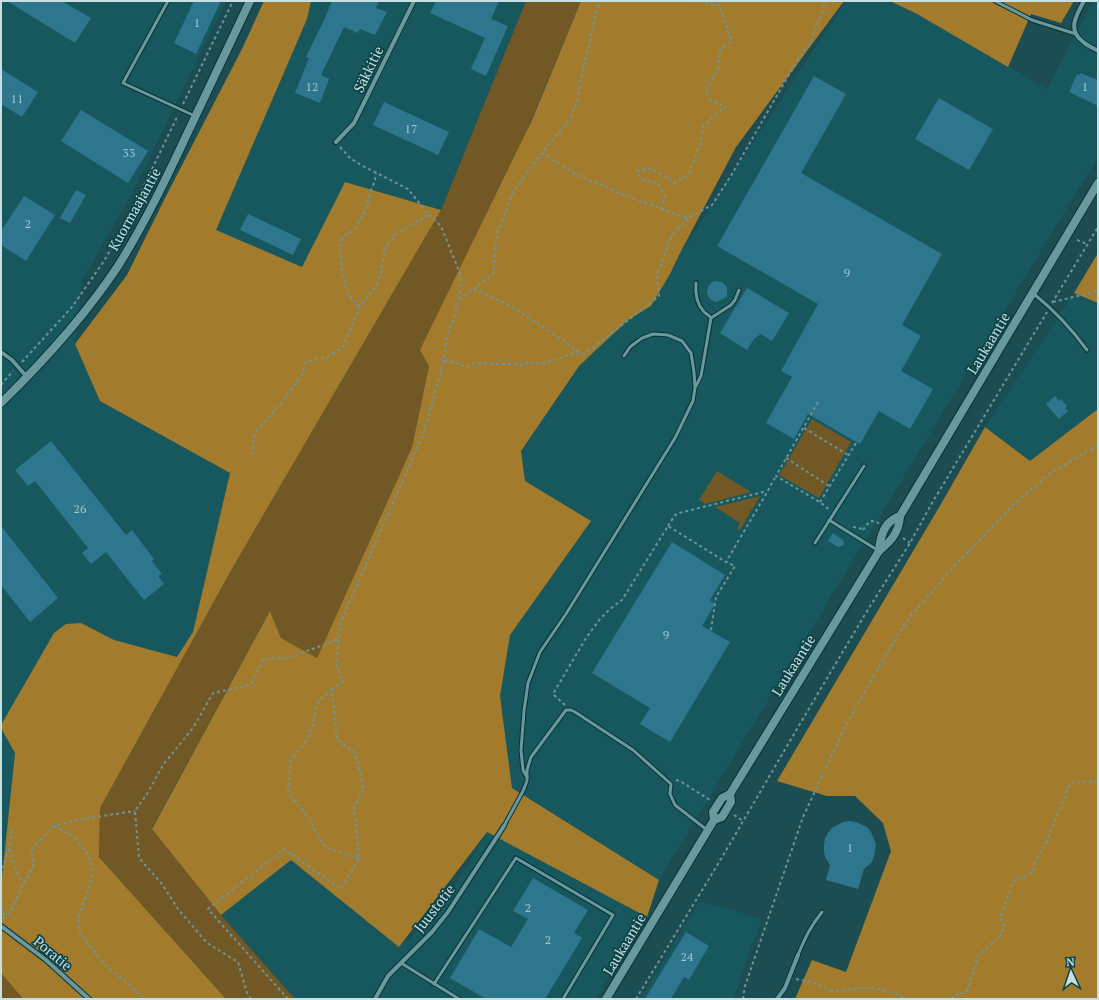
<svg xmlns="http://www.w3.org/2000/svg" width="1099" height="1000" font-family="'PT Serif',serif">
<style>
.built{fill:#17585e}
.green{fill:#715825}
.forest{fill:#a27c2c}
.building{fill:#2d768e}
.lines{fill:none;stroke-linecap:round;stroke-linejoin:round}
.lane-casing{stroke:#0a3135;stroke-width:5}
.street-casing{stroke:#0a3135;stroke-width:6}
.secondary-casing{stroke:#0a3135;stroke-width:10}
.path{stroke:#6e9498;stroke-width:2;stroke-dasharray:3 3;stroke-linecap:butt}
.lane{stroke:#68999e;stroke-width:3}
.street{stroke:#68999e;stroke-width:4}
.secondary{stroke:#68999e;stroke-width:8}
.labels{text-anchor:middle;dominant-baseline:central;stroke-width:3.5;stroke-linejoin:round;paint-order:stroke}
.number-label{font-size:12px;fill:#a0c6cd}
.street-label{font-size:14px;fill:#c7e0e2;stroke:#0d4247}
</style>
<rect width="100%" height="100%" fill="#1b4d52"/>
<!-- built -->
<g class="built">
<polygon points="1,1 226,1 135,188 82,281 75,344 100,401 230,473 193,632 177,657 114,640 81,623 54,633 1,725"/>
<polygon points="311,1 526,1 441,210 345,182 302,267 215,230 307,20"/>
<polygon points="846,1 890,1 917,14 1047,89 1093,1 1098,1 1098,157 659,880 512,788 500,696 510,635 591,522 525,481 521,451 579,366 628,320 651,306 670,274 679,255"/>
<polygon points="1074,293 1098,303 1098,409 1030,461 985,427"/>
<polygon points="1,728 15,753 1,887"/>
<polygon points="487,832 647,917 596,999 295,999 221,915 291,859 399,947 428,922 451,892"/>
<polygon points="700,901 762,919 733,999 640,999"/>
</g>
<!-- green -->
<g class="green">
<polygon points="526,1 581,1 429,366 412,447 317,658 281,638 270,611 152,828 221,915 295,999 226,999 99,857 100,808 233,567 441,210"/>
<polygon points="812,419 851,442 819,498 779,475"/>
<polygon points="717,471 751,492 706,504 699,500"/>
<polygon points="760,496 740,530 737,529 740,523 715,507"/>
<polygon points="1,973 23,999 1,999"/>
</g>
<!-- forest -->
<g class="forest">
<polygon points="264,1 311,1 307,19 216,230 302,267 345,182 441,210 233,567 100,808 99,857 226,999 23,999 1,973 1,887 15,753 1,728 1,725 54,633 66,624 81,623 114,640 177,657 193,632 230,473 100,401 75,344 127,275 164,200 242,49"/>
<polygon points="581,1 844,1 736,147 679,255 670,274 651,306 628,320 579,366 521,451 525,481 591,521 510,635 500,696 512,788 659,880 647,917 487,832 399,947 291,860 221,915 152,829 270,611 281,638 317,658 412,447 429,366 420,350 532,120"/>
<polygon points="890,1 1074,1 1061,23 1031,14 1008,67 917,14"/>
<polygon points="1098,253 1098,303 1074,293"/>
<polygon points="1098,409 1098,999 795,999 812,960 846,972 891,851 883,823 855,796 827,796 777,781 941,504 985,427 1030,461"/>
</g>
<!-- building -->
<g class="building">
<polygon points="7,1 62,1 91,18 75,43"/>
<polygon points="194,1 221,1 196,54 174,43"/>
<polygon points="332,1 379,1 376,8 387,12 375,35 360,29 358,33 344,27 321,75 329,79 320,103 295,93 309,58 306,57 325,18"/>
<polygon points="436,1 499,1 491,19 508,26 486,76 471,69 485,38 430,13"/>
<polygon points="1,69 38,92 22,117 1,104"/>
<polygon points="1080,73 1098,80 1098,106 1069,92 1077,74 1079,76"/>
<polygon points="814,76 846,94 801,173 942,254 902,325 921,336 901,371 933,389 910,429 879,411 860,444 808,414 794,439 766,423 792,377 781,371 818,304 717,246"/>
<polygon points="939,98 993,129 969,170 915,139"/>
<polygon points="384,102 449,132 438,155 373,125"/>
<polygon points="81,110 148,151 128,183 61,141"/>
<polygon points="76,190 86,195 70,223 60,218"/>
<polygon points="24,196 55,215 26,261 1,245 1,231"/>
<polygon points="248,214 301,239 293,255 240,230"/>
<polygon points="716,281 722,282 727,287 727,297 717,302 711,300 707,294 708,287 712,282"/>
<polygon points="747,288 789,313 772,341 761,334 754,339 747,350 720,333"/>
<polygon points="1055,396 1059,401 1061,399 1067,406 1065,408 1068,411 1059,419 1046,404"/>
<polygon points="51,441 126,535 132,530 154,559 152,561 162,574 158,576 164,584 144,600 106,552 91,564 82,553 88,548 35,481 28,486 15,470"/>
<polygon points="1,526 58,598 30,622 1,585"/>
<polygon points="833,533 843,540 844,544 842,546 838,547 828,541"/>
<polygon points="672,542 725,575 710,600 715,604 702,626 730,642 670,742 640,724 650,708 592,673"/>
<polygon points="849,821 856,822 867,827 871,832 876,844 874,856 872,862 864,869 858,889 826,880 830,865 825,857 824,851 824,844 825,838 828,833 832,828 843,822"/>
<polygon points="533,878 588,910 574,933 582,938 545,999 486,999 450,978 479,929 511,947 528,919 513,911"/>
<polygon points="686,932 709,946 689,980 684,977 671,999 645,999"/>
</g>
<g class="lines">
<!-- lane casing -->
<g class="lane-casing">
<g id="lane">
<polyline points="168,1 123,83 195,116"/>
<polyline points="995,1 1032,20 1076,34"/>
<path d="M 696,283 C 695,293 697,304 704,312 C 706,314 709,315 711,318"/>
<path d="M 1034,294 C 1055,311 1071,328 1087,350"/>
<polyline points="696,386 701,376 711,318 731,305 735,300 739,290"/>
<polyline points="829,520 879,551"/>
<polyline points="815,543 864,466"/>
<polyline points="527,777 523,770 521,750 524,711 528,683 540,652 566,614 675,438 693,401 695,388 694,372 691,353 682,341 668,335 653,334 642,338 630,347 624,356"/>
<polyline points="504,826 523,791 527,781 527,770 531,757 566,710 571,710 575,712 633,750 671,784 670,794 675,805 707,830"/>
<path d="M 798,955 C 805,938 810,927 822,912"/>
<polyline points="401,963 459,999"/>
<polyline points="434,984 516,858 613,915 563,999"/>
</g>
</g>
<!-- street casing -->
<g class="street-casing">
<g id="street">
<path d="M 1084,1 C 1077,14 1067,29 1082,41 C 1086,45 1093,48 1098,51"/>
<polyline points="336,142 354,123 414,1"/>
<polyline points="1,352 12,360 27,377"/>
<polyline points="1,926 46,960 89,999"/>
<polyline points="375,999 388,976 432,932 448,912 504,826"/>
<polyline points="777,999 785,988 798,955"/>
</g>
</g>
<!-- secondary casing -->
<g class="secondary-casing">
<g id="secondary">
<path d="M 1,403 C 44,361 85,316 118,266 C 145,223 167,177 188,132 C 209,88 229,45 250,1"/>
<path d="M 879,551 C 880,540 882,528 891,521 C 893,519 897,517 900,516"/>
<path d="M 714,820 L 713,812 L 722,798 L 730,794 L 879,551 C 891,541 899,533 900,516 L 1098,183"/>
<polyline points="606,999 714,820 722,817 731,802 730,794"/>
</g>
</g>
<!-- path -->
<g class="path">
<polyline points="183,104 233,1"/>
<polyline points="340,147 350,158 361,165 408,189 429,215 441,226 461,276 459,300"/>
<polyline points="542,153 577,175 637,200 688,218"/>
<polyline points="661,209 665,196 658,183 641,179 637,171 649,168 665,176 674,183 689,174 700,144 703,127 715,115 726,107 710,100 706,90 718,69 720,50 732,41 719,5 702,2 690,1"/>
<polyline points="1077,240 1087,244"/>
<polyline points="474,289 509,305 558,337 580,353"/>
<polyline points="1053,302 1098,291"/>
<polyline points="1052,303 1098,227"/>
<polyline points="360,307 347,293 342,273 340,247 343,237 355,229 367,208 369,196 375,180 376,173"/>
<polyline points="444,360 468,367 475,363 513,364 525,365 527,362 541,364 575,353 585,354 659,296 657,275 671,237 688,218 712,205 732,174 787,78 812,39 824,6 828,1"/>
<polyline points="22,362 72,307 104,261 129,217 178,115"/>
<polyline points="1,385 13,371"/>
<polyline points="818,402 776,476 821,503 830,510"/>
<polyline points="804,428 848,455"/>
<polyline points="252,455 255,433 282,402 302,375 306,362 327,357 342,348 360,307 377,284 382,267 385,248 395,235 418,220 429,215"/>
<polyline points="786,458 829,486"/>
<polyline points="820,502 856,443"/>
<polyline points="668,526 675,515 679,513 763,492 766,494"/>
<polyline points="853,527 863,529"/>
<polyline points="863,530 869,522 872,521 879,523"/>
<polyline points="903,538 910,543"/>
<polyline points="711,630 716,597 735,566 726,562"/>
<polyline points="332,689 317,703 313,724 306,741 291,759 288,792 309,819 325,847 359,859"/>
<polyline points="565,705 553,694 586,638 600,619 610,609 622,600 668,526 726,562 766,494 776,476"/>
<polyline points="676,780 680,781 710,800"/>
<polyline points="734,815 743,821"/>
<polyline points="54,826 74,836 89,856 93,876 86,897 78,917 80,933 103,963 146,999"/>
<polyline points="9,849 17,872 23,883"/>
<polyline points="1,874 11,841 12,830"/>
<polyline points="1,907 5,917"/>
<polyline points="3,919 13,908 21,888 33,868 32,849 54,826 77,820 135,811"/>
<polyline points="796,979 815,983 831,991 839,991 858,988 875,988 897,994 905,999"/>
<polyline points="251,999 247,993 238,962 207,943 178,909 162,884 139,858 135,811 147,794 163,765 193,728 213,693 251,685 263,659 288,658 339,639"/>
<polyline points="288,999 208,909 284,849 341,889 359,859 354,807 364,789 355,753 337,740 332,689 343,681 336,665 340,624 424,432 444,360 446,341 459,300 493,274 497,233 513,192 542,153 569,120 577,103 582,73 599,1"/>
<polyline points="636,999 721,859 804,717 864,616 910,543 932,503 1047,312"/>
<polyline points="743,999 745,986 803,817 845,727 888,651 908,619 959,561 1013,505 1049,474 1098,445"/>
<polyline points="952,999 954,995 967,992 978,956 1002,934 1004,925 1000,919 1014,880 1033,872 1038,856 1046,843 1070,783 1098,781"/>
</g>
<!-- lane -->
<use href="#lane" class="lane"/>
<!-- street -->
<use href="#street" class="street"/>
<!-- secondary -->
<use href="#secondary" class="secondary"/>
</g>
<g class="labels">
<!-- number labels -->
<g class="number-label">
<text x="197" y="22">1</text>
<text x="312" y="86">12</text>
<text x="1085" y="86">1</text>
<text x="17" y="98">11</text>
<text x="411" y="128">17</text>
<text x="129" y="152">33</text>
<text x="28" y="223">2</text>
<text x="847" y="272">9</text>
<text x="80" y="508">26</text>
<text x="666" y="634">9</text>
<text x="850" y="847">1</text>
<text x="528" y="907">2</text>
<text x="548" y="939">2</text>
<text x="687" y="956">24</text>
</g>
<!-- street labels -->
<g class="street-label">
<text transform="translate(368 69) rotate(-64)">Säkkitie</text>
<text transform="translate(134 209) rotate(-61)">Kuormaajantie</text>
<text transform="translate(988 343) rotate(-59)">Laukaantie</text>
<text transform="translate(793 665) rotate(-58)">Laukaantie</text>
<text transform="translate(434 908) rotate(-52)">Juustotie</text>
<text transform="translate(624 944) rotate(-59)">Laukaantie</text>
<text transform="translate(53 953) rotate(40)">Poratie</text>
</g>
</g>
<!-- border -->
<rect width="1099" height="1000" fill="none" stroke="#c7e0e2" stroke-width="4"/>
<!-- north arrow -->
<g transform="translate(1071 972) rotate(357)" stroke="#0d4247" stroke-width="3" paint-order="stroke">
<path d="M0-3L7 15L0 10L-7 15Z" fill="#c7e0e2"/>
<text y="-6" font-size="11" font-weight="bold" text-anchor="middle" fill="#c7e0e2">N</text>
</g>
</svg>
